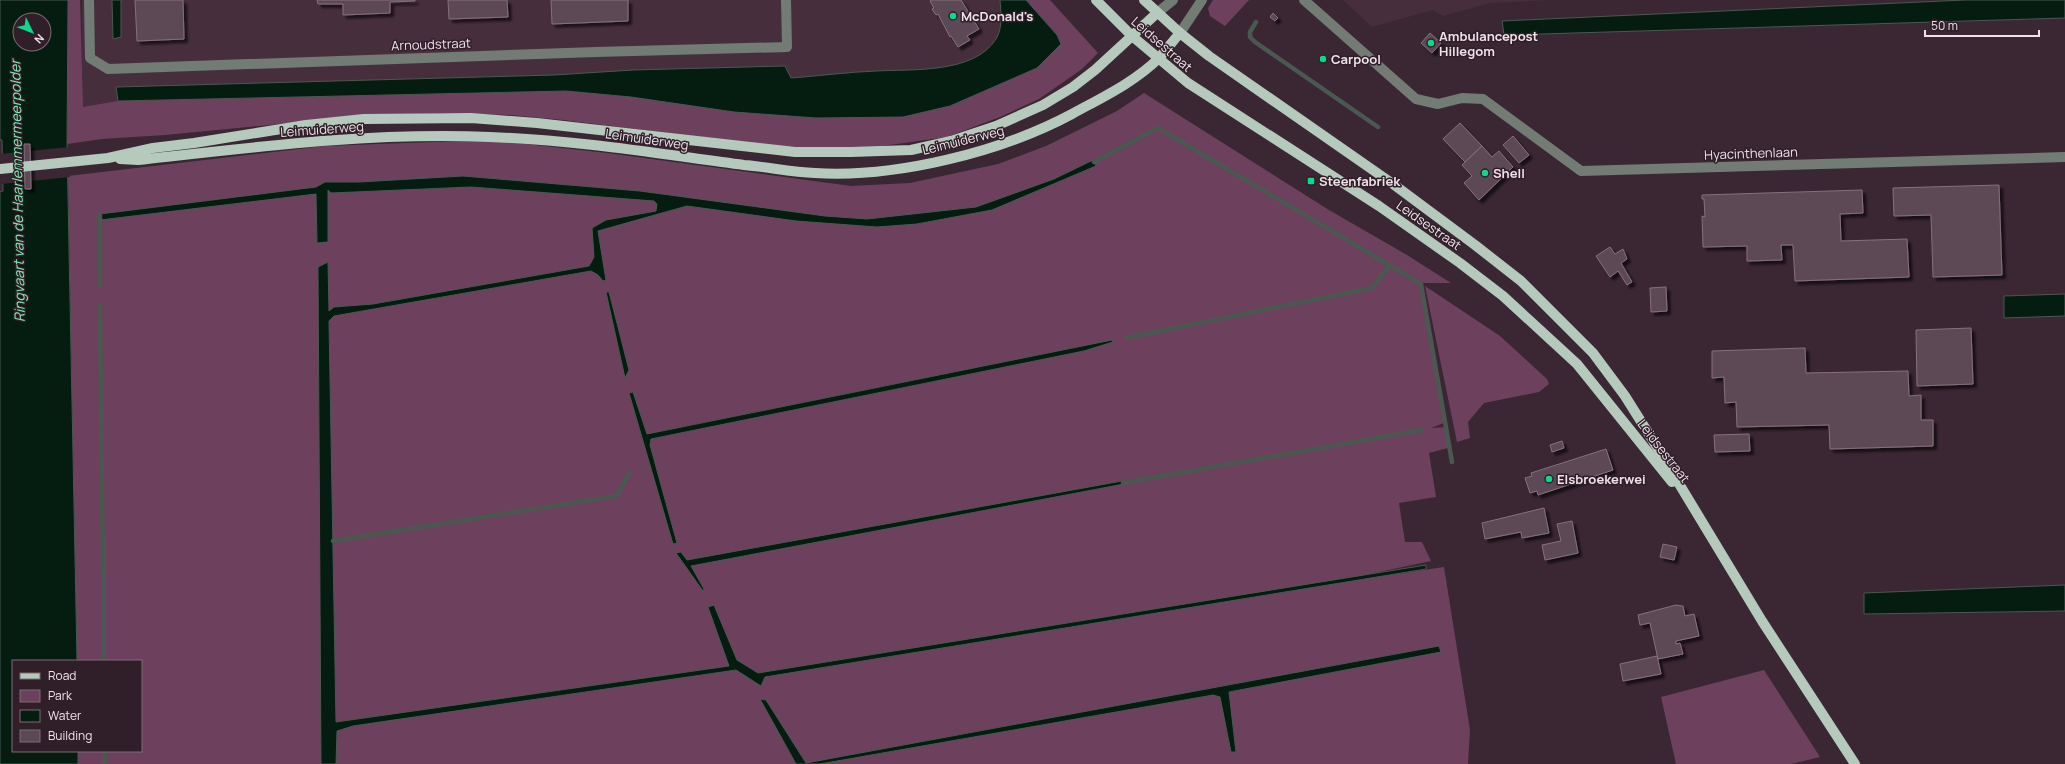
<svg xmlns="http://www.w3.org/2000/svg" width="2065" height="764" font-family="Manrope,sans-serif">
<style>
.built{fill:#472e3d}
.green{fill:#6d415d}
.water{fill:#051d11;stroke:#4b5852;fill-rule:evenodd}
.pier{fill:#3a2733}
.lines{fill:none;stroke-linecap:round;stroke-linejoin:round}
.stream{stroke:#4b5852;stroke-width:4.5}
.building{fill:#5d4855;stroke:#87707d;filter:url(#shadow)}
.minor{stroke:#727c75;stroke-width:10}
.major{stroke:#b5cabd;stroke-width:10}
.poi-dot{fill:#0ed98a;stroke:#301e29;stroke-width:1.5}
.labels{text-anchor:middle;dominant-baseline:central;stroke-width:3;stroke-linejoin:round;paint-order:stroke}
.poi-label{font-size:13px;font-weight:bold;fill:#efe2e9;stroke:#301e29;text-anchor:start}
.street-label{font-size:13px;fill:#efe2e9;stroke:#301e29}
.water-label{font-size:14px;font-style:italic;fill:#84ebb2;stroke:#301e29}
</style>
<defs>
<filter id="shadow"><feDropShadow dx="3.5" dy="3.5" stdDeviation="1" flood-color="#0009"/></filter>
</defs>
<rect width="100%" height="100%" fill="#3a2733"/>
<!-- built -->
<g class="built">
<polygon points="82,0 1039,0 1075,51 993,102 822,135 508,98 82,107"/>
<polygon points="1343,0 1552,0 1490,3 1443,16 1433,10 1372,27"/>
</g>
<!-- green -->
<g class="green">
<polygon points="68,0 80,0 83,107 118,101 566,91 631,97 950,106 1037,68 1061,44 1057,35 1026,0 1050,0 1098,53 1082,69 1039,99 1000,117 947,137 868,148 813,151 563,120 510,115 442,113 362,116 165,135 102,139 67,144"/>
<polygon points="1213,0 1249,0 1225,26 1210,16 1208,8"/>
<polygon points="1144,93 1329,210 1407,255 1451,283 1423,283 1395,268 1420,285 1444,423 1431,428 1447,427 1448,448 1429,453 1436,497 1399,503 1405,542 1422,542 1431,561 1303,588 1444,567 1470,730 1468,764 78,764 78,751 141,751 141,661 77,661 68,176 325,146 489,140 607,153 851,186 910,183 998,164 1046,146 1117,111"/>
<polygon points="1425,286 1500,336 1547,379 1549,384 1539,392 1484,403 1468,422 1470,438 1457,442"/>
<polygon points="1764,670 1820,757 1791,764 1676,764 1661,697"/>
</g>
<!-- water -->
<g class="water">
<path d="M 0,0 L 68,0 L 67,144 L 77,661 L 13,661 L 13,751 L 78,751 L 78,764 L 0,764 L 0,192 L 3,191 L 2,140 L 0,140 ZM 20,20 L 44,20 L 44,44 L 20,44 Z"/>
<polygon points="112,0 121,0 121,37 113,39"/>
<path d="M 1000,0 L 1026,0 L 1057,35 L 1061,44 L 1037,68 L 950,106 L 903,117 L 816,118 L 734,112 L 631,97 L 566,91 L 118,101 L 116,87 L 554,75 L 633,70 L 785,66 L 791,78 C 819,76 848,72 876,71 C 912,69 974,74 996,39 C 1003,28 1001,12 1000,0 Z"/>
<polygon points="1965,0 2065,0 2065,18 1509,35 1504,34 1502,21"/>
<polygon points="1093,160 1096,166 992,210 917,224 877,227 796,221 687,206 598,231 606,280 603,281 598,275 591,271 334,316 329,321 336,722 729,666 708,607 714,605 737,660 758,673 1426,565 1426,569 765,677 761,686 736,670 353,726 337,731 336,764 321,764 318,267 328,262 329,311 334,307 373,304 589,266 594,257 592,228 606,220 656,211 657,204 654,201 471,187 331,193 328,190 328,242 317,243 316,194 100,220 100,214 316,187 325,182 359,182 463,176 640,191 825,216 867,219 976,207 1054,179"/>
<polygon points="606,292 609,292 629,370 625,378"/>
<polygon points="2065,294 2065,316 2004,318 2004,296"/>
<polygon points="1112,340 1113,342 1084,351 651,439 650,445 677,543 673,544 629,393 633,392 647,434"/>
<polygon points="1122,481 1124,484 691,566 704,589 703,591 676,553 681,552 687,560"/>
<polygon points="2065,585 2065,611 1864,614 1864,593"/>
<polygon points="1439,646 1441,652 1229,692 1236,752 1231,752 1220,697 1213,695 820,764 796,764 760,699 766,700 806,763"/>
</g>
<!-- pier -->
<polygon class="pier" points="69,147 70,177 1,184 0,154"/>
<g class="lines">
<!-- stream -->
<g class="stream">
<polyline points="1256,22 1250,32 1250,37 1255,42 1378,127"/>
<polyline points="1094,162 1158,128 1421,284 1452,462"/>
<polyline points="100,285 100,214"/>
<polyline points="100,306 104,661"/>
<polyline points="1126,338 1372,288 1390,265"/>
<polyline points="1123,483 1422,430"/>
<polyline points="333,541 617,496 629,473"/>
<polyline points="105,752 105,764"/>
</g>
</g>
<!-- building -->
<g class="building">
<polygon points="135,0 183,0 184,39 137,41"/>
<polygon points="317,0 415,0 415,1 390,2 390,13 343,15 343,4 318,4"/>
<polygon points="448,0 507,0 508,17 449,19"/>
<polygon points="551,0 628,0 628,21 552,24"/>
<polygon points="931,0 961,0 979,29 967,36 970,40 958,47 951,36 950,37 938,14 936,15 932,9 934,8 930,1"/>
<polygon points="1273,13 1278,18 1275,21 1270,17"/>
<polygon points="1430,33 1441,43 1432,53 1421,43"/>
<polygon points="1460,123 1482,146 1465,162 1443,139"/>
<polygon points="1513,136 1529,155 1519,163 1503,145"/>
<polygon points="24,144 30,144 31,189 25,189"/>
<polygon points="1482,146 1492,157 1499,151 1513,167 1479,200 1464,183 1472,176 1462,165"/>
<polygon points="1999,185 2002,275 1933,277 1931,215 1894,216 1893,188"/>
<polygon points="1862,190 1863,213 1840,214 1841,241 1907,239 1909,277 1795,281 1793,245 1781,245 1782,260 1747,261 1747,246 1703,247 1702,216 1705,217 1704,199 1702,199 1702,195"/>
<polygon points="1610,247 1615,254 1623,249 1627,259 1621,263 1632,282 1627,285 1618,271 1610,277 1596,256"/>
<polygon points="1666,287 1667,311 1651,312 1650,288"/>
<polygon points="1971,328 1973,384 1917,386 1916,330"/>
<polygon points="1805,348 1806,373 1908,371 1909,396 1921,395 1921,420 1933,420 1933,446 1830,449 1829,425 1737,427 1736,402 1725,403 1724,377 1712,378 1712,351"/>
<polygon points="1749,434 1750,451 1715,452 1714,435"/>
<polygon points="1562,441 1564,448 1552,452 1550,445"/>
<polygon points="1606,449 1613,470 1538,495 1537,491 1530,493 1525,478 1532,476 1531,473"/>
<polygon points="1544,508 1549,533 1522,538 1521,532 1485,539 1482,523"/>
<polygon points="1572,521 1578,553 1545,560 1542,545 1561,541 1557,524"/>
<polygon points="1663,544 1677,547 1674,560 1660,557"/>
<polygon points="1676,605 1683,606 1685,616 1694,614 1699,636 1676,641 1676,644 1680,643 1683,654 1658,659 1650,623 1640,625 1638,615"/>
<polygon points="1657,656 1661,674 1623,681 1620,664"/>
</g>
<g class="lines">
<!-- minor -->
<g class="minor">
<polyline points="89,0 90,58 108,69 596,52 787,47 786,0"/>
<polyline points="1304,0 1416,99 1438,104 1462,98 1483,99 1581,171 2065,157"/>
<polyline points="1157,13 1173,0"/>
<polyline points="1180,33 1202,0"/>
</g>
<!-- major -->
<g class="major">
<polyline points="1096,0 1132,36 1188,83 1379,206 1460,263 1503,296 1577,364 1672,482"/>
<polyline points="1144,0 1180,33 1209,56 1393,184 1475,245 1521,281 1593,353 1625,396 1652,439 1762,621 1855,764"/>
<path d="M 120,159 L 138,160 C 255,147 372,132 490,137 C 576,140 660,154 744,165 C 768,167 791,172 815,173 C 896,178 1001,152 1072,114 C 1101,98 1135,82 1159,58 C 1166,50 1173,41 1180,33"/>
<polyline points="0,169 108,158 153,148 194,143 306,125 364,119 471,118 537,123 795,152 851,152 911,150 951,141 996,126 1043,105 1073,87 1095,70 1157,13"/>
</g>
</g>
<!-- markers -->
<g class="poi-dot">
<circle cx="953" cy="16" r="4"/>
<circle cx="1431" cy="43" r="4"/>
<circle cx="1323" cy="59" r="4"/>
<circle cx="1485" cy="173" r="4"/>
<rect x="1307" y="177" width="8" height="8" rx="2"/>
<circle cx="1549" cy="479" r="4"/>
</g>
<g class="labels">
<!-- poi labels -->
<g class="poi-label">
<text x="961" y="16">McDonald's</text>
<text x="1439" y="36">Ambulancepost<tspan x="1439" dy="15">Hillegom</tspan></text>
<text x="1331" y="59">Carpool</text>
<text x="1493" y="173">Shell</text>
<text x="1319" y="181">Steenfabriek</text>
<text x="1557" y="479">Elsbroekerwei</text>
</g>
<!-- street labels -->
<g class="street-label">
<text transform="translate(431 44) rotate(-2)">Arnoudstraat</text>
<text transform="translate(1162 44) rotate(41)">Leidsestraat</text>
<text transform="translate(322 129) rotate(-4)">Leimuiderweg</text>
<text transform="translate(647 139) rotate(8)">Leimuiderweg</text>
<text transform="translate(963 140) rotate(-14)">Leimuiderweg</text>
<text transform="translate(1751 153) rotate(-2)">Hyacinthenlaan</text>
<text transform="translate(1429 225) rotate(35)">Leidsestraat</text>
<text transform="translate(1664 451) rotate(52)">Leidsestraat</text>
</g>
<!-- water labels -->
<g class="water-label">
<text transform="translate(17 191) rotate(-91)">Ringvaart van de Haarlemmermeerpolder</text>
</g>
</g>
<!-- legend -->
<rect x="12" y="660" width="130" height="92" fill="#301e29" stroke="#7c6c76"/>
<rect x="20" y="673" width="20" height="6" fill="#b5cabd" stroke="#7c6c76"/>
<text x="48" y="680" font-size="12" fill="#efe2e9">Road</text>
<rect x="20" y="690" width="20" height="12" fill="#6d415d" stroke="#7c6c76"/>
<text x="48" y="700" font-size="12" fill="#efe2e9">Park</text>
<rect x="20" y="710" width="20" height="12" fill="#051d11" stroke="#7c6c76"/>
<text x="48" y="720" font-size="12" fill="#efe2e9">Water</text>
<rect x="20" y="730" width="20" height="12" fill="#5d4855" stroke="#7c6c76"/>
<text x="48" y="740" font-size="12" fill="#efe2e9">Building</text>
<!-- north arrow -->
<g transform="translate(32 32) rotate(133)"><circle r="19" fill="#301e29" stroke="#7c6c76"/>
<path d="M0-3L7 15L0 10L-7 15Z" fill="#0ed98a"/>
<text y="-6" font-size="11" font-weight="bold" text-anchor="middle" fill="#efe2e9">N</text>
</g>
<!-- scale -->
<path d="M1925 30v6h114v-6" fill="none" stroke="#efe2e9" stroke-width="2"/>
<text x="1931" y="30" font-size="12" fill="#efe2e9" stroke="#301e29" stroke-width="3" paint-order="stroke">50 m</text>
</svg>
